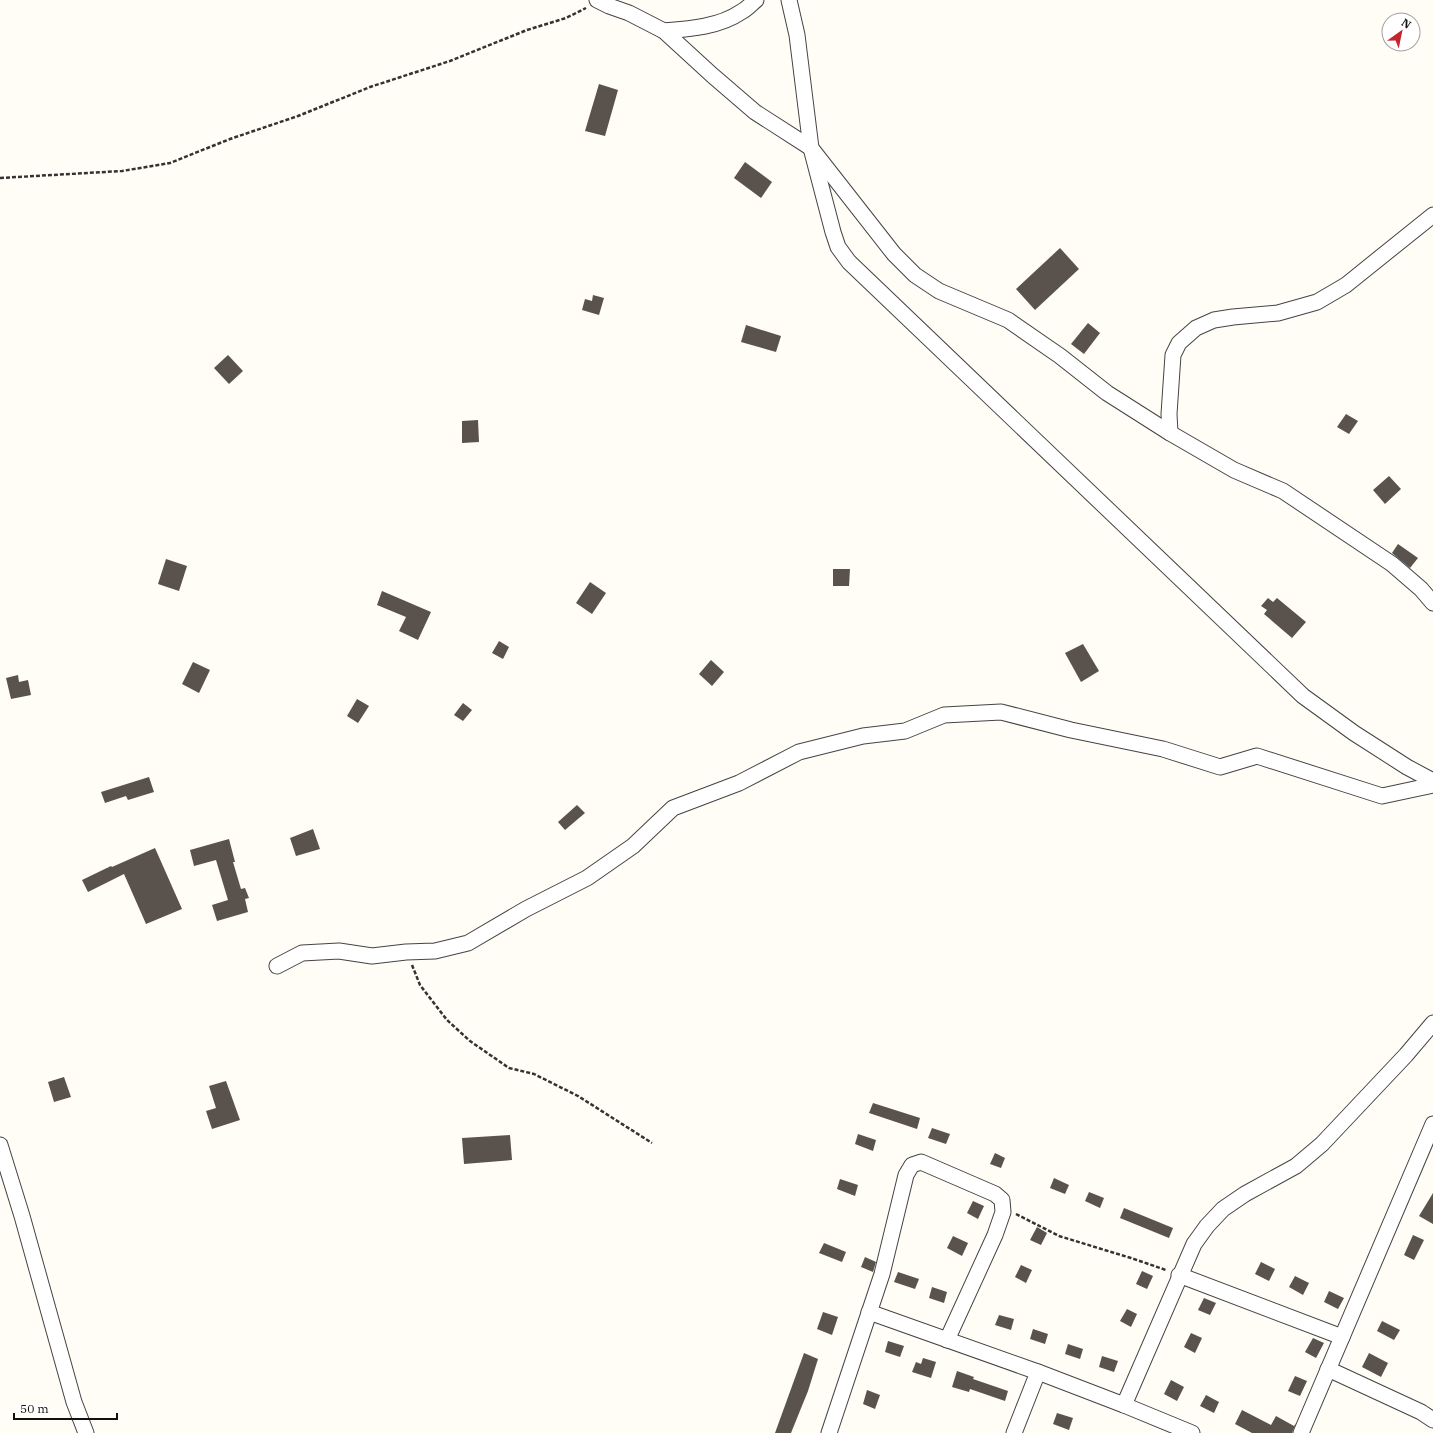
<svg xmlns="http://www.w3.org/2000/svg" width="1433" height="1433" font-family="'IBM Plex Serif',serif">
<style>
.building{fill:#5a524d}
.lines{fill:none;stroke-linecap:round;stroke-linejoin:round}
.minor-casing{stroke:#444;stroke-width:17}
.path{stroke:#333;stroke-width:2.5;stroke-dasharray:4 2;stroke-linecap:butt}
.minor{stroke:#fff;stroke-width:15}
</style>
<rect width="100%" height="100%" fill="#fffdf5"/>
<!-- building -->
<g class="building">
<polygon points="599,84 618,90 605,136 585,131"/>
<polygon points="745,162 772,182 761,198 734,178"/>
<polygon points="1060,248 1079,269 1035,310 1016,289"/>
<polygon points="593,295 604,298 599,315 582,310 585,299 592,301"/>
<polygon points="1088,323 1100,333 1084,354 1071,344"/>
<polygon points="746,325 781,336 776,352 741,342"/>
<polygon points="228,355 243,371 229,384 214,368"/>
<polygon points="1346,414 1358,421 1349,434 1337,427"/>
<polygon points="478,420 479,442 462,443 462,421"/>
<polygon points="1389,476 1401,489 1385,504 1373,490"/>
<polygon points="1398,544 1418,558 1410,568 1392,553"/>
<polygon points="166,559 187,566 179,591 158,584"/>
<polygon points="833,569 850,569 849,586 833,586"/>
<polygon points="590,582 606,593 592,614 576,603"/>
<polygon points="382,591 431,612 418,640 399,631 406,617 377,605"/>
<polygon points="1268,598 1273,602 1277,598 1306,622 1292,638 1264,614 1267,610 1261,606"/>
<polygon points="499,641 509,647 503,659 492,653"/>
<polygon points="1083,644 1099,671 1081,682 1065,653"/>
<polygon points="711,660 724,672 712,686 699,674"/>
<polygon points="193,662 210,670 199,693 182,684"/>
<polygon points="18,675 19,682 28,680 31,695 11,699 6,678"/>
<polygon points="357,699 369,706 358,723 347,716"/>
<polygon points="463,703 472,710 463,721 454,715"/>
<polygon points="149,777 154,792 128,800 126,796 105,803 101,792"/>
<polygon points="577,805 585,813 565,830 558,822"/>
<polygon points="313,829 320,849 296,856 290,838"/>
<polygon points="229,839 235,862 233,862 241,889 245,888 249,898 245,899 248,912 217,921 212,905 228,900 216,860 194,866 190,850"/>
<polygon points="155,848 182,909 146,924 124,874 88,892 82,880 111,866 112,867"/>
<polygon points="64,1077 71,1097 54,1102 48,1082"/>
<polygon points="226,1081 240,1120 212,1129 206,1111 216,1108 209,1086"/>
<polygon points="873,1103 920,1118 917,1129 869,1113"/>
<polygon points="932,1128 950,1134 946,1144 928,1138"/>
<polygon points="858,1134 876,1140 873,1151 855,1144"/>
<polygon points="510,1135 512,1160 464,1164 462,1138"/>
<polygon points="995,1153 1005,1158 1001,1168 990,1164"/>
<polygon points="1054,1178 1069,1185 1065,1194 1050,1188"/>
<polygon points="840,1179 858,1185 855,1196 837,1189"/>
<polygon points="1089,1192 1104,1198 1100,1208 1085,1201"/>
<polygon points="1433,1193 1433,1224 1419,1216"/>
<polygon points="973,1201 984,1206 978,1219 967,1213"/>
<polygon points="1124,1208 1173,1228 1169,1238 1120,1218"/>
<polygon points="1037,1227 1047,1233 1041,1245 1030,1240"/>
<polygon points="1413,1235 1424,1240 1414,1260 1404,1255"/>
<polygon points="953,1236 968,1243 962,1256 947,1248"/>
<polygon points="824,1243 846,1252 842,1262 819,1253"/>
<polygon points="865,1257 876,1262 873,1272 861,1267"/>
<polygon points="1261,1262 1275,1269 1269,1281 1255,1274"/>
<polygon points="1021,1265 1032,1270 1026,1283 1015,1277"/>
<polygon points="1142,1271 1153,1276 1147,1289 1136,1284"/>
<polygon points="898,1272 919,1279 915,1289 894,1282"/>
<polygon points="1295,1276 1309,1283 1303,1295 1289,1287"/>
<polygon points="932,1287 947,1292 944,1303 929,1298"/>
<polygon points="1329,1291 1344,1298 1338,1309 1324,1302"/>
<polygon points="1204,1298 1216,1303 1210,1315 1198,1310"/>
<polygon points="1127,1309 1137,1314 1131,1327 1120,1321"/>
<polygon points="823,1312 838,1317 832,1335 817,1329"/>
<polygon points="999,1315 1014,1319 1011,1330 995,1325"/>
<polygon points="1382,1321 1400,1330 1394,1340 1377,1331"/>
<polygon points="1033,1329 1048,1334 1045,1344 1030,1339"/>
<polygon points="1191,1333 1202,1338 1195,1353 1184,1347"/>
<polygon points="1313,1338 1324,1343 1316,1358 1305,1352"/>
<polygon points="888,1341 904,1346 900,1357 885,1352"/>
<polygon points="1068,1344 1083,1349 1080,1359 1065,1354"/>
<polygon points="804,1353 818,1359 808,1391 791,1433 775,1433"/>
<polygon points="1369,1353 1388,1363 1381,1377 1362,1367"/>
<polygon points="1102,1356 1118,1361 1114,1372 1099,1367"/>
<polygon points="923,1358 936,1362 931,1378 912,1372 916,1362 921,1364"/>
<polygon points="957,1371 974,1377 973,1379 1008,1391 1005,1401 970,1389 969,1392 952,1387"/>
<polygon points="1295,1376 1307,1381 1300,1396 1288,1391"/>
<polygon points="1171,1380 1184,1387 1177,1401 1164,1394"/>
<polygon points="867,1390 880,1395 875,1409 863,1404"/>
<polygon points="1206,1395 1219,1402 1214,1413 1200,1406"/>
<polygon points="1242,1410 1271,1425 1276,1416 1294,1426 1296,1423 1292,1433 1252,1433 1235,1424"/>
<polygon points="1057,1413 1073,1418 1069,1430 1053,1424"/>
</g>
<g class="lines">
<!-- minor casing -->
<g class="minor-casing">
<g id="minor">
<polyline points="597,0 609,6 629,13 664,31 712,75 755,112 811,148 894,254 915,275 939,291 1008,320 1060,356 1107,393 1170,433 1234,470 1283,491 1392,564 1421,589 1433,603"/>
<polyline points="789,0 797,35 811,148 833,232 838,247 849,262 1303,696 1354,733 1407,767 1433,781"/>
<path d="M 664,31 C 689,29 719,27 741,12 C 747,9 751,4 756,0"/>
<polyline points="1170,433 1169,414 1173,355 1179,343 1196,328 1214,320 1233,317 1278,313 1317,302 1346,285 1433,215"/>
<polyline points="277,966 302,953 339,951 372,956 406,952 435,951 468,943 526,909 587,878 633,846 673,808 739,783 799,752 863,736 905,731 944,715 1001,712 1071,730 1163,749 1220,767 1257,756 1382,796 1433,785"/>
<polyline points="0,1145 22,1216 74,1402 86,1433"/>
<polyline points="1179,1275 1342,1337"/>
<polyline points="869,1312 1038,1372 1124,1405 1192,1433"/>
<polyline points="1328,1369 1421,1412 1433,1420"/>
<polyline points="1124,1405 1194,1244 1207,1226 1223,1209 1245,1194 1296,1166 1322,1144 1406,1055 1433,1023"/>
<polyline points="829,1433 882,1274 906,1175 912,1165 921,1162 995,1194 1002,1200 1003,1212 995,1235 947,1340"/>
<polyline points="1014,1433 1038,1372"/>
<polyline points="1301,1433 1433,1124"/>
</g>
</g>
<!-- path -->
<g class="path">
<polyline points="0,178 122,171 170,163 230,139 298,116 370,87 450,61 527,30 566,18 586,8"/>
<polyline points="412,965 420,985 447,1020 470,1041 509,1068 534,1074 578,1096 652,1143"/>
<polyline points="1016,1214 1059,1236 1131,1258 1166,1270"/>
</g>
<!-- minor -->
<use href="#minor" class="minor"/>
</g>
<!-- north arrow -->
<g transform="translate(1401 32) rotate(33)"><circle r="19" fill="#ffffff" stroke="#a0a0a0"/>
<path d="M0-3L7 15L0 10L-7 15Z" fill="#c4262e"/>
<text y="-6" font-size="11" font-weight="bold" text-anchor="middle" fill="#111111">N</text>
</g>
<!-- scale -->
<path d="M14 1413v6h103v-6" fill="none" stroke="#111111" stroke-width="2"/>
<text x="20" y="1413" font-size="12" fill="#111111" stroke="#ffffff" stroke-width="3" paint-order="stroke">50 m</text>
</svg>
